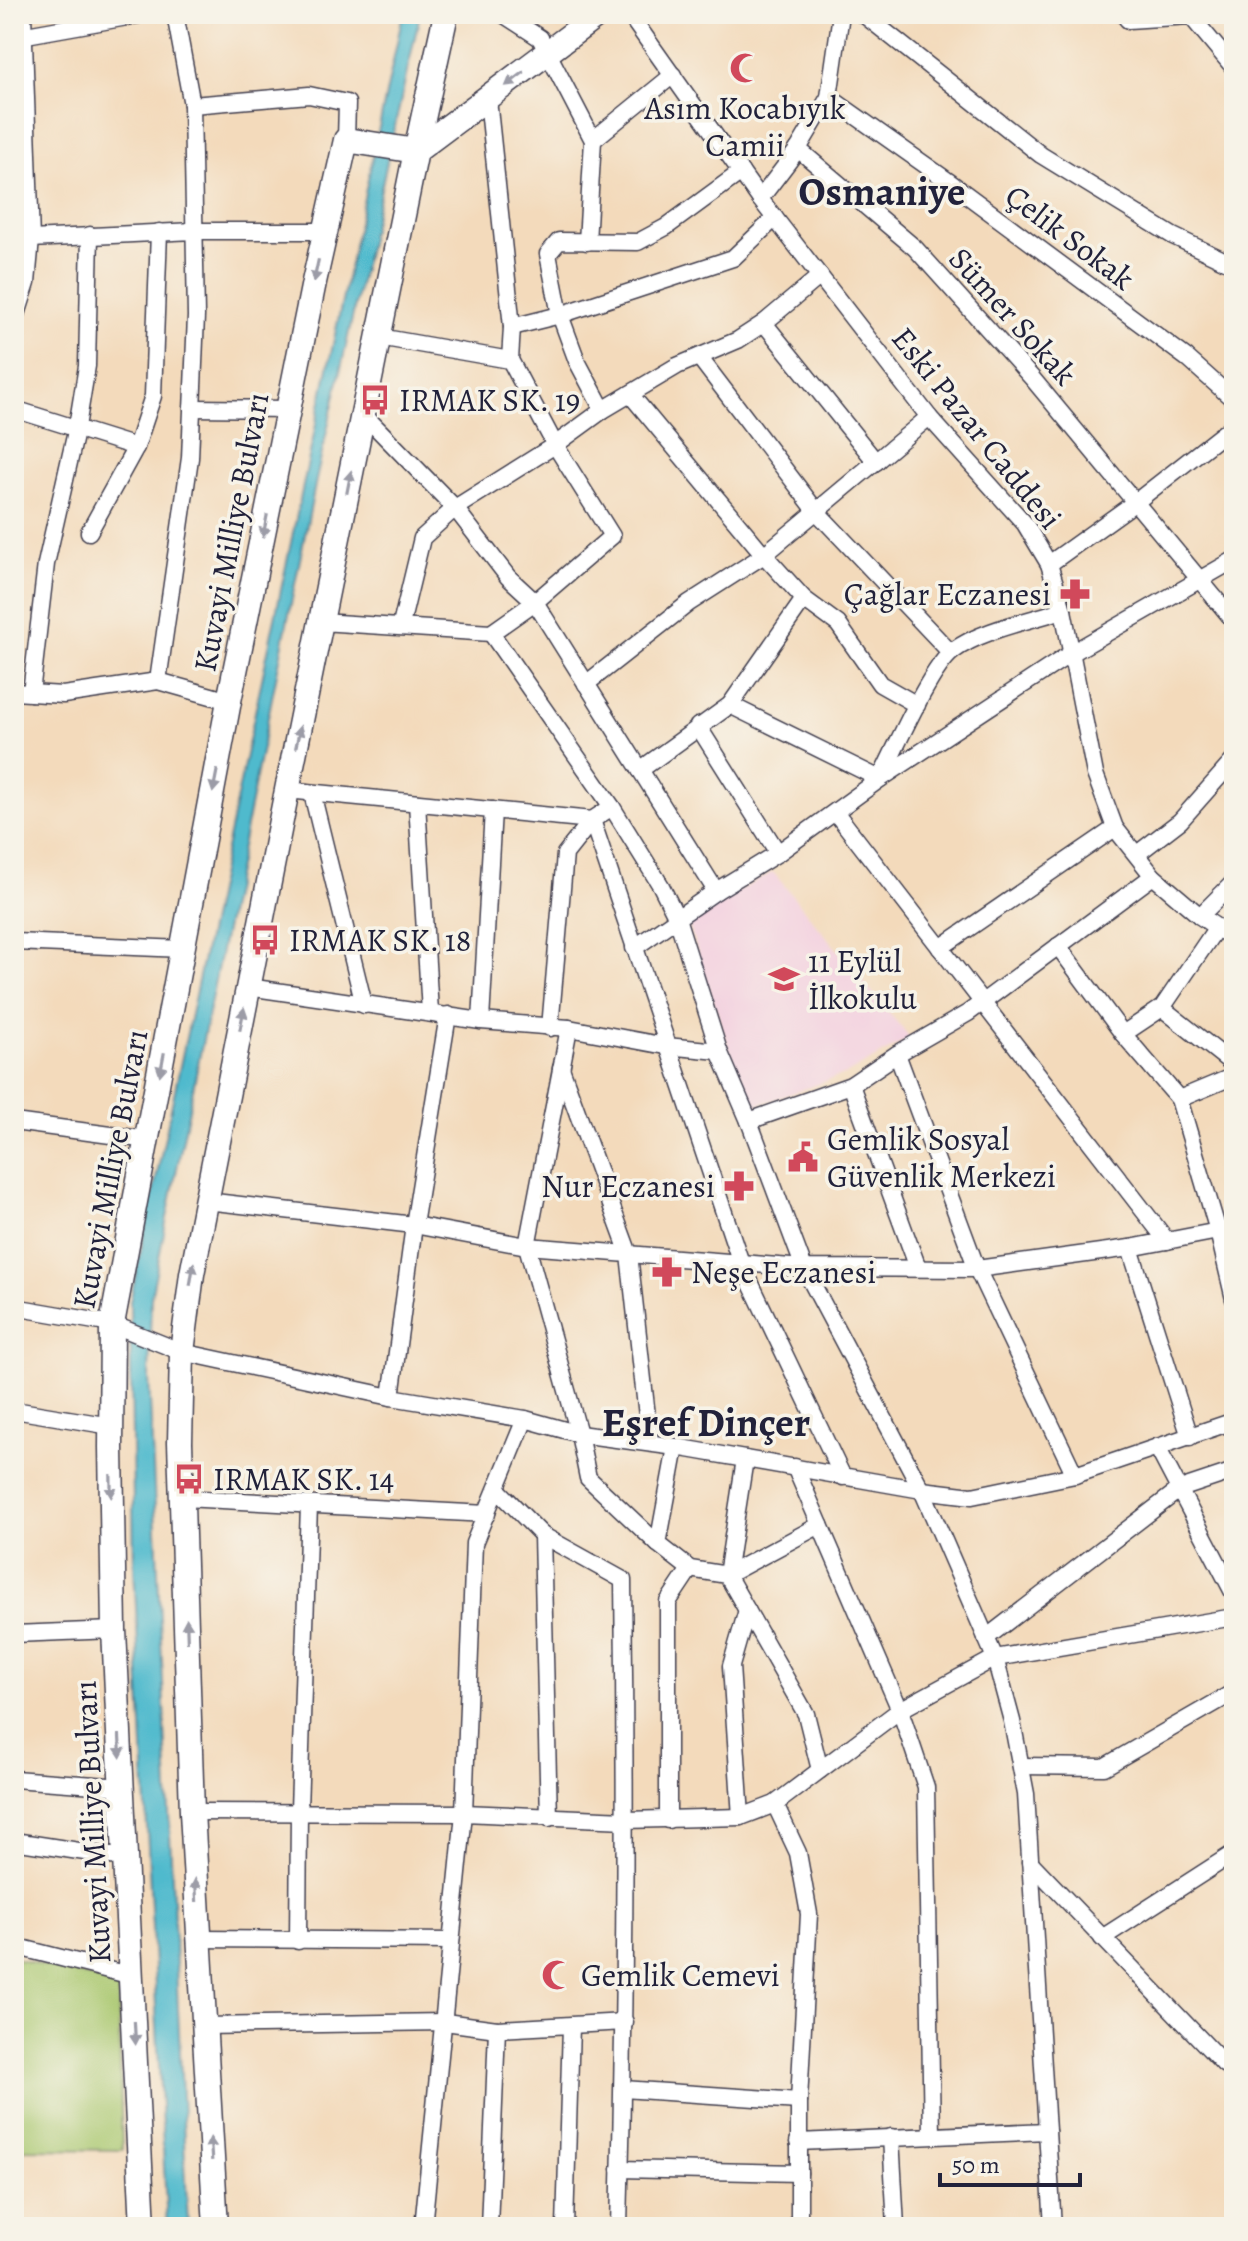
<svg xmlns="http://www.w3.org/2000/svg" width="1248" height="2241" font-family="Alegreya,serif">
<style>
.built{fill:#f3cfdf}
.green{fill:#a9c76e;stroke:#667454;stroke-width:2}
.water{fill:#50bacd;stroke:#396e84;stroke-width:2}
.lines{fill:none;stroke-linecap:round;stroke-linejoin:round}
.minor-casing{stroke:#413e4e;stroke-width:19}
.secondary-casing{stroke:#413e4e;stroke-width:27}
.minor{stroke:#fff;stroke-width:16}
.secondary{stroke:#fff;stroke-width:24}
.oneway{fill:#9c9ca7}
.labels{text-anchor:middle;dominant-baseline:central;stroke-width:7;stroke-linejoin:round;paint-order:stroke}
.poi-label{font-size:32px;fill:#22223b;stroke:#f7f3e8;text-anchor:start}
.street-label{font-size:32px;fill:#22223b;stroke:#f7f3e8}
.district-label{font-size:40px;font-weight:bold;fill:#22223b;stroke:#f7f3e8}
</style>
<rect width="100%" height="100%" fill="#f7f3e8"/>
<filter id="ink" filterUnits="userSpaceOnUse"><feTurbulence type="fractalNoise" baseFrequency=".0125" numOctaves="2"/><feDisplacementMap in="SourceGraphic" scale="16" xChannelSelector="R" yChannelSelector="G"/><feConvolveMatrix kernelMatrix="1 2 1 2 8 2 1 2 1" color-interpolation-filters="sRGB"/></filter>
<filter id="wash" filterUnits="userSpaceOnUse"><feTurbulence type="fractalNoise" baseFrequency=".006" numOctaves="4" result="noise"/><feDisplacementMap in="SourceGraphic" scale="32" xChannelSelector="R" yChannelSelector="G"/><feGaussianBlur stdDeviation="1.8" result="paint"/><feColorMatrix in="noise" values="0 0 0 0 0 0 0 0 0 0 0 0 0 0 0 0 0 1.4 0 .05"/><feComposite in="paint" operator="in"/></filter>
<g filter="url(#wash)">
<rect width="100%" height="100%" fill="#f3dabb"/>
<!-- built -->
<polygon class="built" points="773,872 910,1038 849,1073 755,1106 729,1048 687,920"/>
<!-- green -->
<polygon class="green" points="14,1958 118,1984 122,2150 14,2149"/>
<!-- water -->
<polygon class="water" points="403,14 420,14 316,480 151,1297 149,1378 188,2227 167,2227 134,1567 130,1302"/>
</g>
<g filter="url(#ink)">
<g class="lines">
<!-- minor casing -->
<g class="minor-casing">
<g id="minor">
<polyline points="503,14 540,38 593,140 587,242"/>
<polyline points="629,14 760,199 929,417 1025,524 1049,564 1063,610 1095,774 1115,828 1153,876 1200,916 1234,939"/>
<polyline points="863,14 1041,155 1173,236 1234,265"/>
<polyline points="1123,14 1128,20 1190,16"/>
<polyline points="1189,14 1234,68"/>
<polyline points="15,37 144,14"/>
<polyline points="829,97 948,181 1187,358 1234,400"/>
<polyline points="488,99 512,327 510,360 555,445 612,536 535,602 491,633 612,807 661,886 677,918 719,1051 749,1121 804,1268 922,1490 995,1658 1012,1721 1026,1794 1053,2227"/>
<polyline points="192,105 309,95 347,103 346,140"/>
<polyline points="593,140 673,75"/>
<polyline points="798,149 915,248 1032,378 1234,621"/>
<polyline points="760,199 798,149 829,97 841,14"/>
<polyline points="31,239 194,231 325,231"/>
<polyline points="764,323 876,462"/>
<polyline points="14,324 27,283 31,239 23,14"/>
<polyline points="512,327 560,315 733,258 775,218"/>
<polyline points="379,337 510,360"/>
<polyline points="699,357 817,512 950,652"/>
<polyline points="630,394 764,555 804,599 838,624 880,684 917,705"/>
<polyline points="192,408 288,409"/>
<polyline points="14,409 136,447"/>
<polyline points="603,410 577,361 560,315 548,254 559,241 638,242 666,227 741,172"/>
<polyline points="363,414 455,508 508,577 535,602 716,891"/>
<polyline points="89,532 136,447 153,396 159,232"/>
<polyline points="1049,564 1137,501 1234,425"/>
<polyline points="321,622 491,633"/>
<polyline points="401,625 422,538 455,508 555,445 603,410 677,366 738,340 764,323 820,276"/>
<polyline points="158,681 190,458 196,316 192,105 175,14"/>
<polyline points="586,684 689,603 764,555 929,417"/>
<polyline points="14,692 63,695 158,681 229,701"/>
<polyline points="31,693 46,564 77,427 87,366 90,235"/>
<path d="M 730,705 L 880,779 C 895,750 930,668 953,651 C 981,630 1029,621 1063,610"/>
<polyline points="698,726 778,853"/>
<polyline points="640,770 730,705 804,599"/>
<polyline points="287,790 592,820 741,1263 843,1477"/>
<polyline points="312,793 364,1005"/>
<polyline points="417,803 430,1012"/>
<polyline points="836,813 1167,1241"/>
<polyline points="1137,854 1180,821 1234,760"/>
<polyline points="1200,916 1234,882"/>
<polyline points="14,942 183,949"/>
<polyline points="1058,946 1123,1034 1179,1099 1218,1231 1234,1299"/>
<polyline points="634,948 716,891 778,853 880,779 1070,654 1234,560"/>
<polyline points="940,948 1115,828"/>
<polyline points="248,987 481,1021 569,1028 666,1046 719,1051"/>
<polyline points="1162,1008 1234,1065"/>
<polyline points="481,1021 493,810"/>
<polyline points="550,1028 565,854 592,820 612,807"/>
<polyline points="569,1028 527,1246 579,1434 588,1478 658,1544 690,1569 727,1575 820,1525"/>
<polyline points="1123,1034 1162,1008 1217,927"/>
<polyline points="897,1054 977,1269 1075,1475"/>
<polyline points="561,1068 629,1254 650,1443"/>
<polyline points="851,1085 918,1268"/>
<polyline points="1179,1099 1234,1076"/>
<polyline points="749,1121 851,1085 897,1054 968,1013 1153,876"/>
<polyline points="14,1122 148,1140"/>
<polyline points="206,1201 414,1225 527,1246 804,1268 977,1269 1130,1248 1234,1228"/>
<polyline points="1130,1248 1190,1437"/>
<polyline points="14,1307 112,1324 182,1352 391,1397 525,1419 579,1434 676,1447 922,1490 972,1496 1075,1475 1234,1421"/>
<polyline points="391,1397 414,1225 448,1015"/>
<polyline points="14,1410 111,1426"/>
<polyline points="1157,1447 1234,1594"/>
<polyline points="745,1459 727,1575 806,1714 820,1770"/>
<polyline points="795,1467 900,1710 926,1787 932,2135"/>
<path d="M 497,1489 L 542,1535 L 623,1580 C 626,1796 625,2011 619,2227"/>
<polyline points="183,1498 487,1514"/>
<polyline points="542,1535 549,1818"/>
<polyline points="658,1544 676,1447"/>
<polyline points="14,1634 114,1630"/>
<polyline points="986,1638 1180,1489 1234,1471"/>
<polyline points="1021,1766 1104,1767 1234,1692"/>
<polyline points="14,1779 122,1787"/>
<polyline points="775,1804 798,1853 809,1914 799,2101 799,2227"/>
<polyline points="192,1812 464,1813 626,1820 741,1817 775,1804 900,1710 995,1658 1234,1617"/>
<polyline points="741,1817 731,1666 747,1610"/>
<polyline points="668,1820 668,1602 690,1569"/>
<polyline points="14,1841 124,1858"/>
<polyline points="1030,1862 1224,2064 1234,2071"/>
<polyline points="1102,1938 1234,1853"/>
<polyline points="199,1939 451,1941"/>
<polyline points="298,1941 299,1810 309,1505"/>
<polyline points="14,1946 132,1976"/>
<polyline points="203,2026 445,2022 497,2029 625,2022"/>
<polyline points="1224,2064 1234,2045"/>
<polyline points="623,2089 799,2101"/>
<polyline points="891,2137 896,2227"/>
<polyline points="798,2142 1047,2131"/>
<polyline points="620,2169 799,2173"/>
<polyline points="423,2227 464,1813 474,1543 525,1419"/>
<polyline points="489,2227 497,2029"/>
<polyline points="565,2227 571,2026"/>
</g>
</g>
<!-- secondary casing -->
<g class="secondary-casing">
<g id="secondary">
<polyline points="416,151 599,14"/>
<polyline points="143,2227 114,1630 111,1447 112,1324 229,701 314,282 346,140 416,151"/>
<polyline points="216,2227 192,1812 180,1442 182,1352 192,1274 287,790 416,151 446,14"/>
</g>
</g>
<!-- minor -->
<use href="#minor" class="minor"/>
<!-- secondary -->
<use href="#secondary" class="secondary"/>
</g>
<!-- one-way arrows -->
<defs><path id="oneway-solid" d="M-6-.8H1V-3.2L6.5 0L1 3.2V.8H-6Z" transform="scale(2)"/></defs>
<g class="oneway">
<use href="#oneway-solid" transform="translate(515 79) rotate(143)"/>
<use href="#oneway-solid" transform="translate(316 271) rotate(102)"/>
<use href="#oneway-solid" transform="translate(349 482) rotate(-79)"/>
<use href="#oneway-solid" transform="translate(265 526) rotate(101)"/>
<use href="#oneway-solid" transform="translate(298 737) rotate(-78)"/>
<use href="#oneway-solid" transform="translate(215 781) rotate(101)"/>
<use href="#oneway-solid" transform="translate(242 1019) rotate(-79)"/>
<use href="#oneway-solid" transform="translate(162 1064) rotate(101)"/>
<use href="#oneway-solid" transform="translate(192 1274) rotate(-81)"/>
<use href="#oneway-solid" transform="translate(111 1486) rotate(89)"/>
<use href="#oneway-solid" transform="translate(187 1630) rotate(-92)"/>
<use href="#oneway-solid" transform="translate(120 1746) rotate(87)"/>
<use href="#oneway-solid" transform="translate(196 1890) rotate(-93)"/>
<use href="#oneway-solid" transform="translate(135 2033) rotate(87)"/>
<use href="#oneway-solid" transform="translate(211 2149) rotate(-94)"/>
</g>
</g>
<!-- icons -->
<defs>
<g id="mosque-bare" transform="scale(2.4)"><path d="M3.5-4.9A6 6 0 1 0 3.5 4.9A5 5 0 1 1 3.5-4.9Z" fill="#d1495b" stroke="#f7f3e8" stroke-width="2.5" paint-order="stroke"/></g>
<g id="bus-bare" transform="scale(2.4)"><path d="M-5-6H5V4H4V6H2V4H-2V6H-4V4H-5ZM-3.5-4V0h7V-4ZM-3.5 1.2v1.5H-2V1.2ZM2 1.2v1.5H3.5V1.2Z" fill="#d1495b" stroke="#f7f3e8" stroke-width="2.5" paint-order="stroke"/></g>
<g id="pharmacy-bare" transform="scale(2.4)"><path d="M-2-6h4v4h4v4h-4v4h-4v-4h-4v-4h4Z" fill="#d1495b" stroke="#f7f3e8" stroke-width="2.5" paint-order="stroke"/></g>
<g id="school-bare" transform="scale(2.4)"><path d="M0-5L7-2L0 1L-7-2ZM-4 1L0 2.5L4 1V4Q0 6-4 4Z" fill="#d1495b" stroke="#f7f3e8" stroke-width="2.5" paint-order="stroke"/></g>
<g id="civic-bare" transform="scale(2.4)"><path d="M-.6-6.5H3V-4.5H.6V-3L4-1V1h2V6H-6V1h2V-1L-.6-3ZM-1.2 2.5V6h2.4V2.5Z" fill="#d1495b" stroke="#f7f3e8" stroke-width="2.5" paint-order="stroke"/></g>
</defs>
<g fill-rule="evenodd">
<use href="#mosque-bare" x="745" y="68"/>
<use href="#bus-bare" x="375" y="400"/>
<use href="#pharmacy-bare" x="1075" y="594"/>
<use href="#bus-bare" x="265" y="940"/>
<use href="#school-bare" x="784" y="979"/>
<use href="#civic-bare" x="803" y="1157"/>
<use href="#pharmacy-bare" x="739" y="1186"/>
<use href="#pharmacy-bare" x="667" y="1272"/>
<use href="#bus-bare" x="189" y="1479"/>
<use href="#mosque-bare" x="557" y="1975"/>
</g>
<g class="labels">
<!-- poi labels -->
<g class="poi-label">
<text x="745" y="108" text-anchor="middle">Asım Kocabıyık<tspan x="745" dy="37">Camii</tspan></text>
<text x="399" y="400">IRMAK SK. 19</text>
<text x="1051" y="594" text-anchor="end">Çağlar Eczanesi</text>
<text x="289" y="940">IRMAK SK. 18</text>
<text x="808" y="961">11 Eylül<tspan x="808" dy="37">İlkokulu</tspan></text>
<text x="827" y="1139">Gemlik Sosyal<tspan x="827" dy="37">Güvenlik Merkezi</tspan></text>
<text x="715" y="1186" text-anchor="end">Nur Eczanesi</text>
<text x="691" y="1272">Neşe Eczanesi</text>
<text x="213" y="1479">IRMAK SK. 14</text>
<text x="581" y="1975">Gemlik Cemevi</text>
</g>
<!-- street labels -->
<g class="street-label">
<text transform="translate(1070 237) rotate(37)">Çelik Sokak</text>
<text transform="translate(1013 316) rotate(48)">Sümer Sokak</text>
<text transform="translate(977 428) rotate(51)">Eski Pazar Caddesi</text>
<text transform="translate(231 532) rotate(-79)">Kuvayi Milliye Bulvarı</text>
<text transform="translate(110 1169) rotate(-79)">Kuvayi Milliye Bulvarı</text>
<text transform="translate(92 1822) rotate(-93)">Kuvayi Milliye Bulvarı</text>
</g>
<!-- district labels -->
<g class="district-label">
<text x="882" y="191">Osmaniye</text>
<text x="706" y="1422">Eşref Dinçer</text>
</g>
</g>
<!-- margin -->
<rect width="1248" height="2241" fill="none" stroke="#f7f3e8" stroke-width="48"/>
<!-- scale -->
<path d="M940 2173v12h140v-12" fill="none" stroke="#22223b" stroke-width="4"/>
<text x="952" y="2173" font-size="24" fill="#22223b" stroke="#f7f3e8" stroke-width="6" paint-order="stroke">50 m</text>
</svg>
